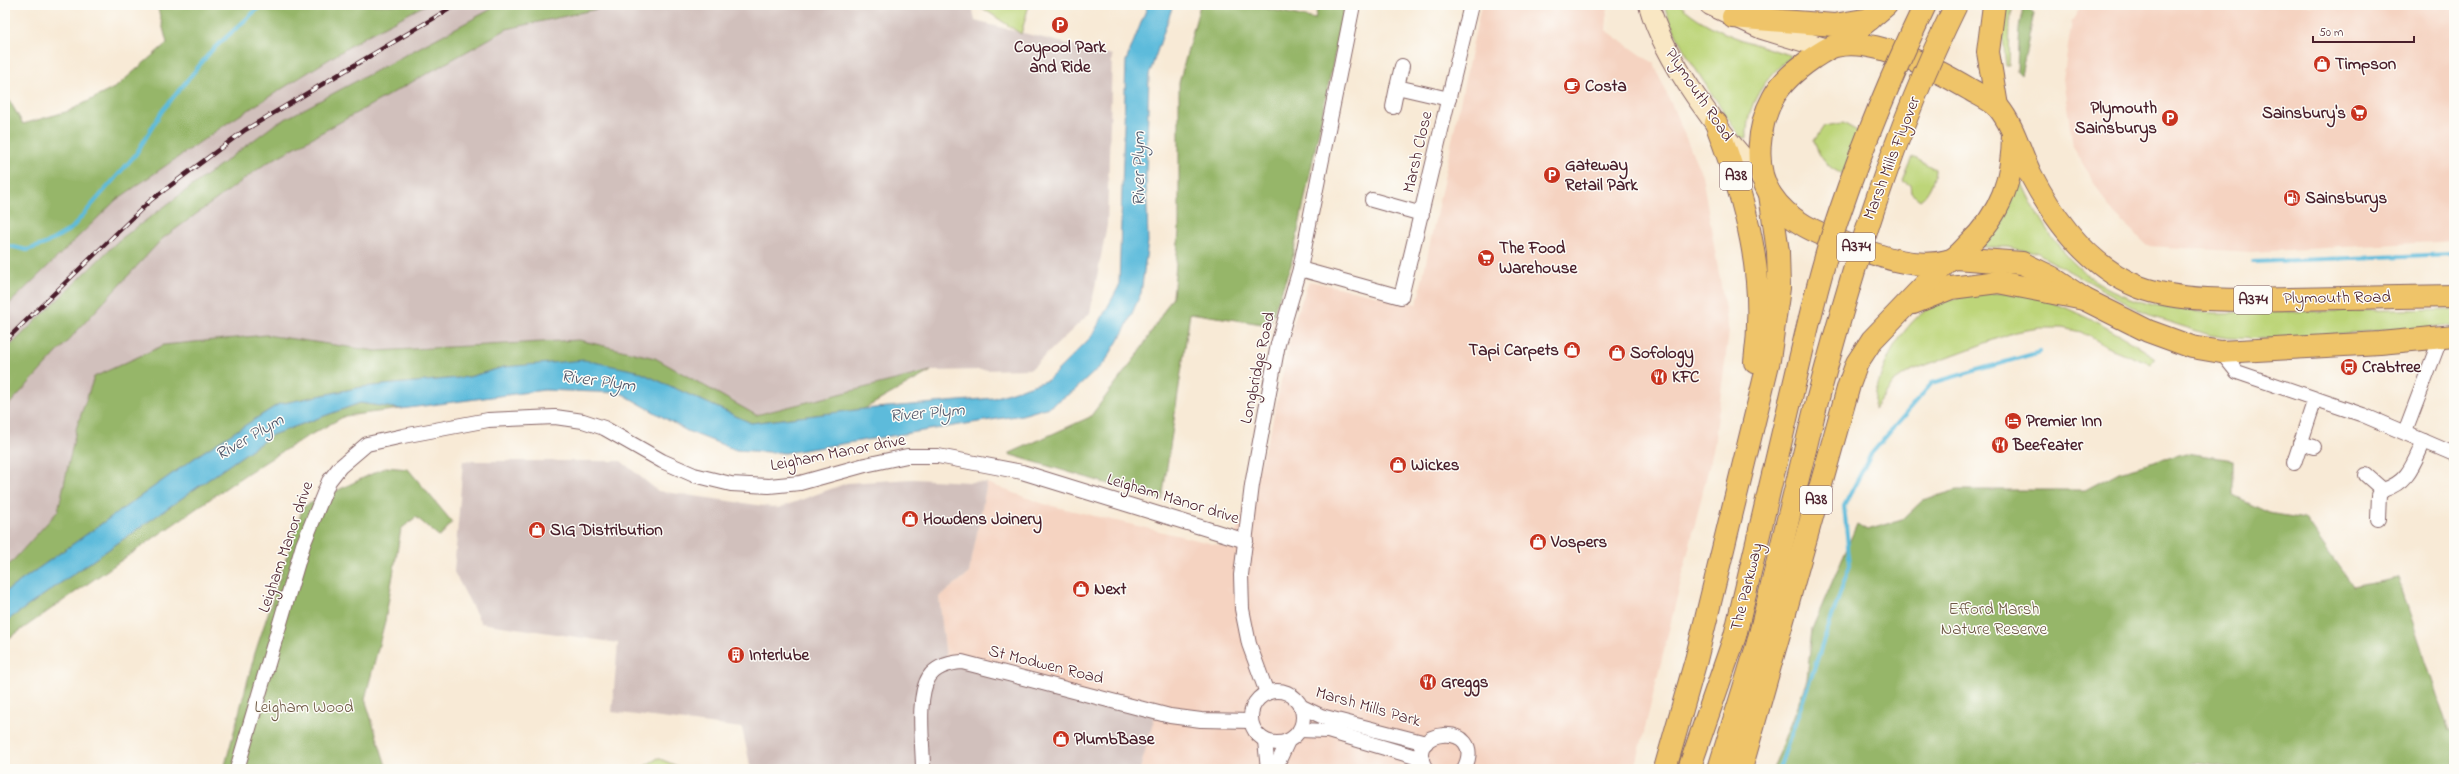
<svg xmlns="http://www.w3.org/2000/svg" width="2459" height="774" font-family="'Indie Flower',sans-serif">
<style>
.built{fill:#f5d3c1}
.industrial{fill:#d1c0bc}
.green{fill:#bdd579;stroke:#847a52}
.forest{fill:#96b669;stroke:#706a4a}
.water{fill:#5dbbdb;stroke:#546d83}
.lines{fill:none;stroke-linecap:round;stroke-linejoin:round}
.stream{stroke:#5dbbdb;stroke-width:4}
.street-casing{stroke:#876667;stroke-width:16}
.secondary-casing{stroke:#876667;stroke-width:22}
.primary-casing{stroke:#876667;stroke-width:24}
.highway-casing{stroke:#876667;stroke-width:24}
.street{stroke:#fff;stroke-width:14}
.secondary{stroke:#f9e7c3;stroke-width:20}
.primary{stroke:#efc469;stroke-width:22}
.highway{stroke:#efc469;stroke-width:22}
.rail-casing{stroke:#4a1f2b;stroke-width:4.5}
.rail{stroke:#fdfcf7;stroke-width:3;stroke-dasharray:9;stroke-linecap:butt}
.highway-bridge-casing{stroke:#876667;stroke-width:24;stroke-linecap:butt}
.highway-bridge{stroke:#efc469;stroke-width:22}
.labels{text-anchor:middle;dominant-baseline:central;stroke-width:3;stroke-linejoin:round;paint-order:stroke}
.shield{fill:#fdfcf7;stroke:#806168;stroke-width:1}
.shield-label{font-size:16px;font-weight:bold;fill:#4a1f2b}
.poi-label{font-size:17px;font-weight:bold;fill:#4a1f2b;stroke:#fdfcf7;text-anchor:start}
.street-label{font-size:17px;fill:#4a1f2b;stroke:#fdfcf7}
.park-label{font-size:17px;fill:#6c5642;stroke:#fdfcf7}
.water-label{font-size:18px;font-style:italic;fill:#515669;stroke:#fdfcf7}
</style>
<rect width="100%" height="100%" fill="#fdfcf7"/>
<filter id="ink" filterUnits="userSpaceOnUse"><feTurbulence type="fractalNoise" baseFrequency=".025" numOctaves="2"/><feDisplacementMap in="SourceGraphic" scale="8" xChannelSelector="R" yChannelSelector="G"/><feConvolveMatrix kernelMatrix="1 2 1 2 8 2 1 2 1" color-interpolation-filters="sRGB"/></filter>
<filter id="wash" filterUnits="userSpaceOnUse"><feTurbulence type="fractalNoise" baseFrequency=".012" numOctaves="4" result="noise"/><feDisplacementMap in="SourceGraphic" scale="16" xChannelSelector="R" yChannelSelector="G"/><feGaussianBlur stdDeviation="0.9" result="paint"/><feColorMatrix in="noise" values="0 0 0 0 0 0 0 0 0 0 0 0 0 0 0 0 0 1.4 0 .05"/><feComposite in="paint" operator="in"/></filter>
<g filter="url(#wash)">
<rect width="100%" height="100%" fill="#f8ead6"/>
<!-- built -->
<g class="built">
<polygon points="1481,5 1608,5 1606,30 1654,64 1702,175 1729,332 1714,446 1635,769 1140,769 1155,712 946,658 939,597 969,573 987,483 1044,504 1231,548 1270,433 1294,321 1309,281 1417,304"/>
<polygon points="2082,5 2454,5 2454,241 2251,252 2148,246 2110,210 2073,147 2063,79 2072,21"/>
</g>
<!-- industrial -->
<g class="industrial">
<polygon points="425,5 499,5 274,125 118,241 5,351 5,308 116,200 229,122 366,36"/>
<polygon points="615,5 972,5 975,21 1112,55 1107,225 1090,313 1031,369 931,371 756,415 655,358 579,340 376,351 266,335 94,377 77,426 58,511 10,564 5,565 5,409 162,239 265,164 507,29"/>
<polygon points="463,461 621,461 658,491 779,508 847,483 913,479 987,483 969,573 939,597 946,658 1156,712 1140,769 751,769 742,728 612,712 618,643 481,623 454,572"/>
</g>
<!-- green -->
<g class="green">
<polygon points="978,5 1029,5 1021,34"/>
<path d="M 1664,5 L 1680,5 C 1711,33 1751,43 1790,55 L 1791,57 C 1766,76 1745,106 1747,138 L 1740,137 C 1714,94 1679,52 1664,5 Z"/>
<polygon points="2007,5 2013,5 2010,21 2009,66 2006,66 2003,38"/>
<path d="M 1843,123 L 1859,132 L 1843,174 C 1827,168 1819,157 1814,141 L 1824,126 Z"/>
<path d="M 1913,157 L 1935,169 C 1935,179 1929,194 1920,200 L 1911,193 L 1910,185 L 1903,181 Z"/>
<path d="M 2017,177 L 2020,179 C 2063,275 2110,307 2215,313 L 2454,309 L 2454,325 L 2271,339 L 2228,338 L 2210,335 L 2150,316 L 2036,253 L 2008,247 L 1982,247 C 2003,220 2009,210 2017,177 Z"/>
<path d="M 1991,293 C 2008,293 2026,294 2043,299 C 2074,309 2129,338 2155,358 L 2150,364 L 2107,347 L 2081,332 L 2062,328 L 2039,328 L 2015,332 L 1910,371 L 1895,381 L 1874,409 C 1875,376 1899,327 1928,309 C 1947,298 1969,295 1991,293 Z"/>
<polygon points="658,758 684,769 640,769"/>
</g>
<!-- forest -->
<g class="forest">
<polygon points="157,5 173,5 178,8 181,5 425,5 366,36 229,122 116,200 5,308 5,93 23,124 69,111 116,87 167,43"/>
<polygon points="499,5 615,5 507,29 265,164 162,239 5,409 5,351 118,241 274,125"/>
<polygon points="1200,5 1251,5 1315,19 1318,5 1345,5 1291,265 1269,325 1190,313 1162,500 1008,454 1090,417 1138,354 1173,296 1179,232 1179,83"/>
<path d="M 2024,6 L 2034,13 L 2021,75 L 2017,71 C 2018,49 2017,27 2024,6 Z"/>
<polygon points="266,335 376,351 579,340 655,358 756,415 931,371 864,409 751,423 637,371 504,367 469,377 362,387 279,404 203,452 5,592 5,565 10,564 58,511 77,426 94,377 164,345"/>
<polygon points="360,403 401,409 345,416 301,440 246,474 5,641 5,622 272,435"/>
<polygon points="2186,453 2233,460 2233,496 2269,513 2305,519 2353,587 2398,578 2449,731 2454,728 2454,769 2243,769 2193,763 2173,769 1773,769 1807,680 1812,629 1857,524 1867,530 1902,520 1923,500 1957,490 2085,490 2119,472"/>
<polygon points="386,467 408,469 452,522 440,537 416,517 401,529 385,621 365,699 387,769 224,769 255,653 303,507"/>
</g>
<!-- water -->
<polygon class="water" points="1148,5 1173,5 1149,75 1146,176 1148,242 1141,293 1125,329 1105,362 1075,390 1049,407 1022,415 785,453 736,450 687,431 621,393 544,390 401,409 360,403 272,435 5,622 5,592 203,452 279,404 362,387 469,377 504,367 584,360 637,371 751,423 864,409 994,398 1048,380 1092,336 1119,286 1126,61"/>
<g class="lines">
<!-- stream -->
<g class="stream">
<polyline points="5,245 27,250 45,244 71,229 136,154 162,111 212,50 262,5"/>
<polyline points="2252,262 2454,254"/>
<polyline points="1779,769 1850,565 1844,506 1871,454 1932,383 2040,352"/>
</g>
</g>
</g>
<g filter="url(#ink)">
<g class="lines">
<!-- street casing -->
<g class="street-casing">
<g id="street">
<polyline points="1402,66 1397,87 1449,99"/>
<polyline points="1393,107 1397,87"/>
<polyline points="1372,200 1422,214"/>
<polyline points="1300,269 1401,297 1471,5"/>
<polyline points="2221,352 2237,372 2363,415 2454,454"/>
<polyline points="2405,432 2441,337"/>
<polyline points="2300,443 2314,447"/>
<polyline points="2294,463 2315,399"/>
<polyline points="2366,475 2383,490 2379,495 2378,519"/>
<path d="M 2383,490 C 2409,482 2413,464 2424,441"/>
<circle cx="1277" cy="717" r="26"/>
<polyline points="1267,693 1249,644 1242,609 1241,575 1252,485 1278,344 1300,269 1353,5"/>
<polyline points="1300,706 1321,716 1426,743"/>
<polyline points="1300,730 1328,731 1422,759"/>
<polyline points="1265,741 1268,769"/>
<polyline points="237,769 303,545 329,481 340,467 367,444 403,436 488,420 555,417 583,421 604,428 662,461 694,475 731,484 769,486 800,483 865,465 907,456 938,456 1022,472 1246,541"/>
<path d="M 923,769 C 923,745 916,697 929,677 C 936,666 950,663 962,662 L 1170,716 L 1201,720 L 1251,721"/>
<polyline points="1275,769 1288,741"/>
<path d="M 1426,769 C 1399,727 1489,720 1464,769"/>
</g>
</g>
<!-- secondary casing -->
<g class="secondary-casing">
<g id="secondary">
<path d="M 1649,5 C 1664,60 1721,136 1761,177"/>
<polyline points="1710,5 1762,29 1828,49"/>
</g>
</g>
<!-- primary casing -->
<g class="primary-casing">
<g id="primary">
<path d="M 2013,133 C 2013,179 2002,213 1967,246 C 1962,251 1956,259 1948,261 C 1915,270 1879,256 1849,245 C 1820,234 1789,223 1771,195 C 1753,169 1758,125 1773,98 C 1782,81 1797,69 1813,58 C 1820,54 1827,48 1835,46 C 1876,36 1937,70 1971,90 C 1979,95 1991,100 1998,107 C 2014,126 2020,153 2031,175 C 2055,221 2089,267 2139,287 C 2181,303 2244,300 2289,299 C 2344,298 2399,297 2454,296"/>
<polyline points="1955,258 2022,263 2051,277 2084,299 2148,331 2192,347 2221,352 2380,343 2454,336"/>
</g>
</g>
<!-- highway casing -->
<g class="highway-casing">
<g id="highway">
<polyline points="1994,5 1988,52 1997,106"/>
<polyline points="1733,17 1834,25 1870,19"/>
<polyline points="1839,45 1886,5"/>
<path d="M 1716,123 C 1746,202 1767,277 1755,362"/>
<polyline points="1913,303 1951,288 1998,282 2084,299"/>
<polyline points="1665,769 1696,660 1769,360 1779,288 1778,252 1770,194"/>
<polyline points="1689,769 1735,636 1790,402"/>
<polyline points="1719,769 1757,646 1815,409"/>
<polyline points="1741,769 1849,385 1857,363 1872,340 1948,261"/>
</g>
</g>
<!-- street -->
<use href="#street" class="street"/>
<!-- secondary -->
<use href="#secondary" class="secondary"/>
<!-- primary -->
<use href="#primary" class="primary"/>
<!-- highway -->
<use href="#highway" class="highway"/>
<!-- rail casing -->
<g class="rail-casing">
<polyline id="rail" points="5,341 151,200 245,130 456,5"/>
</g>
<!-- rail -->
<use href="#rail" class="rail"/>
<!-- highway-bridge casing -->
<g class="highway-bridge-casing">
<g id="highway-bridge">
<path d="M 1790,402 C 1805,339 1819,273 1840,212 C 1864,141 1893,72 1925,5"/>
<path d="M 1815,409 C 1852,270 1892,134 1956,5"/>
</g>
</g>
<!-- highway-bridge -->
<use href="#highway-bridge" class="highway-bridge"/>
</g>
</g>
<!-- icons -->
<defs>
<g id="parking-disc" transform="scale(0.9)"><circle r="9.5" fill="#c8321e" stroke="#fdfcf7"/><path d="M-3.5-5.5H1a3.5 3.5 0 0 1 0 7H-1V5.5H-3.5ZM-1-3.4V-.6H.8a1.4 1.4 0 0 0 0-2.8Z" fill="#fff"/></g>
<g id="shop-disc" transform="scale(0.9)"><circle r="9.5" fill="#c8321e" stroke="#fdfcf7"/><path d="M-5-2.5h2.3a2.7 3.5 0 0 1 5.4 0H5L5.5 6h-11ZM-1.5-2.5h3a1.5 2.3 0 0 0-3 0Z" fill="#fff"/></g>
<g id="cafe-disc" transform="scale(0.9)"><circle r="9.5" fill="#c8321e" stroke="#fdfcf7"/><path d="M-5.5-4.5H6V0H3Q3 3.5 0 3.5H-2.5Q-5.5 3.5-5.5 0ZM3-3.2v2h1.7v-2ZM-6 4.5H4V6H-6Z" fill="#fff"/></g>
<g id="supermarket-disc" transform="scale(0.9)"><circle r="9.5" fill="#c8321e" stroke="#fdfcf7"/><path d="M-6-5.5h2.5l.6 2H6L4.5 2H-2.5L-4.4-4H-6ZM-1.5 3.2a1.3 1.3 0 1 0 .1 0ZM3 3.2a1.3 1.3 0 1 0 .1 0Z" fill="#fff"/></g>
<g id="fuel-disc" transform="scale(0.9)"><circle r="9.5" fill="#c8321e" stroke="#fdfcf7"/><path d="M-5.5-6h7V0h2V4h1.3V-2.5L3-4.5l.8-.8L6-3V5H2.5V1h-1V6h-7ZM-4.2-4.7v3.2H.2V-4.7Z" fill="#fff"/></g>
<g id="bus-disc" transform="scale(0.9)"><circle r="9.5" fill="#c8321e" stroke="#fdfcf7"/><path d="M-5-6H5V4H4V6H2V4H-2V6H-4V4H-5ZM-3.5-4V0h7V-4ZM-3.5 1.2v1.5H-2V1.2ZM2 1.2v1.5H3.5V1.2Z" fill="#fff"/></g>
<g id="restaurant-disc" transform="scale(0.9)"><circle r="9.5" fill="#c8321e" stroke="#fdfcf7"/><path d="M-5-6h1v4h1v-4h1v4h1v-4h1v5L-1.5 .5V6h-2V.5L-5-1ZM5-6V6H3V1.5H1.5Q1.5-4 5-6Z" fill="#fff"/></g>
<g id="hotel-disc" transform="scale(0.9)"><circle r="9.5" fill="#c8321e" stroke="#fdfcf7"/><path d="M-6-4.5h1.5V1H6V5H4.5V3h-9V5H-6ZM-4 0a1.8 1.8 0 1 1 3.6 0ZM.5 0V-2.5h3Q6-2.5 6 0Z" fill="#fff"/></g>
<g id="building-disc" transform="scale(0.9)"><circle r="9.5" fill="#c8321e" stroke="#fdfcf7"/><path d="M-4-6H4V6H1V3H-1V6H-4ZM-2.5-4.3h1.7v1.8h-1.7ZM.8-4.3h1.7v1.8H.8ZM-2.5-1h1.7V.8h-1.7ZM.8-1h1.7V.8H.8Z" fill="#fff"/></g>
</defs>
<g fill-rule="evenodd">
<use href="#parking-disc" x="1060" y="25"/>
<use href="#shop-disc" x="2322" y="64"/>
<use href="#cafe-disc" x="1572" y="86"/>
<use href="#supermarket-disc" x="2359" y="113"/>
<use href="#parking-disc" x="2170" y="118"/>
<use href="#parking-disc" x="1552" y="175"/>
<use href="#fuel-disc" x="2292" y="198"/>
<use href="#supermarket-disc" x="1486" y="258"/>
<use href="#shop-disc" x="1572" y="350"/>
<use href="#shop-disc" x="1617" y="353"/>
<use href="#bus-disc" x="2349" y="367"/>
<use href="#restaurant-disc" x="1659" y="377"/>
<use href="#hotel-disc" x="2013" y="421"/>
<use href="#restaurant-disc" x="2000" y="445"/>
<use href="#shop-disc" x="1398" y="465"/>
<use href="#shop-disc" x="910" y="519"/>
<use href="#shop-disc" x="537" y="530"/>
<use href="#shop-disc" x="1538" y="542"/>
<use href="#shop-disc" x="1081" y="589"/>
<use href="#building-disc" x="736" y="655"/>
<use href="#restaurant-disc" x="1428" y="682"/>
<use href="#shop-disc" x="1061" y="739"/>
</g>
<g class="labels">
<!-- shield labels -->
<g class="shield">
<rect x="1720" y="162" width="32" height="28" rx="3"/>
<rect x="1837" y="233" width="38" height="28" rx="3"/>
<rect x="2234" y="286" width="38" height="28" rx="3"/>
<rect x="1800" y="486" width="32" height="28" rx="3"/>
</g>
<g class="shield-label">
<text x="1736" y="176">A38</text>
<text x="1856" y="247">A374</text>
<text x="2253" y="300">A374</text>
<text x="1816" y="500">A38</text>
</g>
<!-- poi labels -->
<g class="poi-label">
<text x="1060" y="47" text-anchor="middle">Coypool Park<tspan x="1060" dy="20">and Ride</tspan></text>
<text x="2335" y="64">Timpson</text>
<text x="1585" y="86">Costa</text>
<text x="2157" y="108" text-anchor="end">Plymouth<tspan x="2157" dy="20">Sainsburys</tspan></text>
<text x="2346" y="113" text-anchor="end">Sainsbury's</text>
<text x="1565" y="165">Gateway<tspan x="1565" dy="20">Retail Park</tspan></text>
<text x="2305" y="198">Sainsburys</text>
<text x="1499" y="248">The Food<tspan x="1499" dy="20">Warehouse</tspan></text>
<text x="1559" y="350" text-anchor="end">Tapi Carpets</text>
<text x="1630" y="353">Sofology</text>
<text x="2362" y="367">Crabtree</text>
<text x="1672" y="377">KFC</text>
<text x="2026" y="421">Premier Inn</text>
<text x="2013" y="445">Beefeater</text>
<text x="1411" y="465">Wickes</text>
<text x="923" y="519">Howdens Joinery</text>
<text x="550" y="530">SIG Distribution</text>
<text x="1551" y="542">Vospers</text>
<text x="1094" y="589">Next</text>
<text x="749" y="655">Interlube</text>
<text x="1441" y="682">Greggs</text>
<text x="1074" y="739">PlumbBase</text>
</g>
<!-- street labels -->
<g class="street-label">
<text transform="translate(1699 95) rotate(56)">Plymouth Road</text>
<text transform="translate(1418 152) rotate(-77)">Marsh Close</text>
<text transform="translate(1892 158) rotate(-69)">Marsh Mills Flyover</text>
<text transform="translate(2337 298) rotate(-1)">Plymouth Road</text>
<text transform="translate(1258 368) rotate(-78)">Longbridge Road</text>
<text transform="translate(838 453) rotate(-11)">Leigham Manor drive</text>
<text transform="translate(1173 499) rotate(17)">Leigham Manor drive</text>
<text transform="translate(286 547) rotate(-71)">Leigham Manor drive</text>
<text transform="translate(1747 587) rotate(-76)">The Parkway</text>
<text transform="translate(1046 665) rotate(14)">St Modwen Road</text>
<text transform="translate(1368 707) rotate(16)">Marsh Mills Park</text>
</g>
<!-- park labels -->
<g class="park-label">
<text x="1994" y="609">Efford Marsh<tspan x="1994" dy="20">Nature Reserve</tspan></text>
<text x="304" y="707">Leigham Wood</text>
</g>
<!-- water labels -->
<g class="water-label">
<text transform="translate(1140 169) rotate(-90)">River Plym</text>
<text transform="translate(598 382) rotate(8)">River Plym</text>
<text transform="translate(927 414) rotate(-5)">River Plym</text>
<text transform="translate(250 438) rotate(-30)">River Plym</text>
</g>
</g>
<!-- margin -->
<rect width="2459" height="774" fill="none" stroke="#fdfcf7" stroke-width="20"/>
<!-- scale -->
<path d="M2313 36v6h101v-6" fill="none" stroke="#4a1f2b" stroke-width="2"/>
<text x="2319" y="36" font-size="12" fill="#4a1f2b" stroke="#fdfcf7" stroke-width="3" paint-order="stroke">50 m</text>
</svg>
